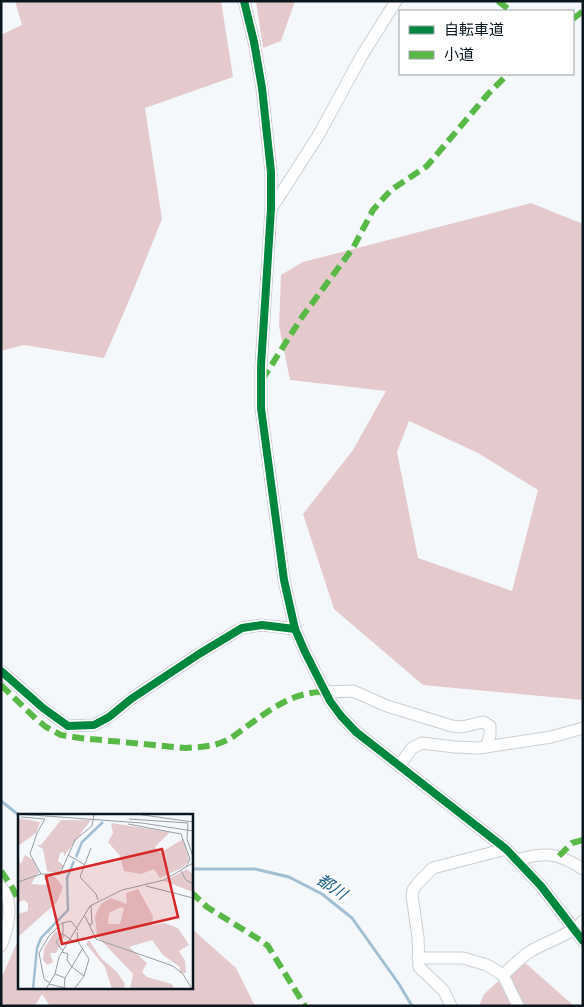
<svg xmlns="http://www.w3.org/2000/svg" width="584" height="1007" font-family="Overpass,'Noto Sans JP',sans-serif">
<style>
.forest{fill:#e4cacd;fill-rule:evenodd}
.lines{fill:none;stroke-linecap:round;stroke-linejoin:round}
.stream{stroke:#a1bfd3;stroke-width:3}
.minor-casing{stroke:#c8d0d6;stroke-width:13}
.minor{stroke:#fefefe;stroke-width:11}
.quiet{stroke:#58b947;stroke-width:6;stroke-dasharray:12 6;stroke-linecap:butt}
.cycleway-casing{stroke:#fff;stroke-width:11}
.cycleway{stroke:#00873e;stroke-width:8}
.labels{text-anchor:middle;dominant-baseline:central;stroke-width:5;stroke-linejoin:round;paint-order:stroke}
.water-label{font-size:16px;font-style:italic;fill:#165c82;stroke:#fff}
.inset-river{fill:none;stroke:#a1bfd3;stroke-width:2.5}
.inset-road{fill:none;stroke:#979ea3;stroke-width:1}
.view{fill:#d62828;fill-opacity:0.15;stroke:#d62828;stroke-width:2.5}
.inset-edge{fill:none;stroke:#0a171f;stroke-width:2.5}
</style>
<rect width="100%" height="100%" fill="#f5f8fb"/>
<!-- forest -->
<g class="forest">
<polygon points="15,1 221,1 233,77 145,108 162,219 131,296 104,358 24,345 1,351 1,35 22,25"/>
<polygon points="256,1 295,1 281,41 263,48"/>
<path d="M 531,203 L 583,224 L 583,700 L 423,685 L 334,609 L 303,514 L 353,450 L 386,391 L 290,380 L 279,326 L 281,275 L 303,262 ZM 409,421 L 478,453 L 538,490 L 512,591 L 418,558 L 397,452 Z"/>
<polygon points="191,928 236,968 255,1006 50,1006 42,994 35,1006 1,1006 1,979 19,938 19,988 191,988"/>
<polygon points="522,960 574,1006 479,1006 484,994"/>
</g>
<g class="lines">
<!-- stream -->
<g class="stream">
<polyline points="1,801 20,816"/>
<polyline points="191,869 255,869 289,877 322,894 352,918 399,984 412,1006"/>
</g>
<!-- minor casing -->
<g class="minor-casing">
<g id="minor">
<polyline points="244,1 254,42 262,88 271,172 271,209 261,366 261,408 284,580 295,629 305,652 330,701 341,716 356,732 506,849 541,886 583,941"/>
<polyline points="271,209 318,136 361,57 396,1"/>
<polyline points="1,671 43,708 68,726 94,725 109,717 131,699 199,654 242,628 262,625 295,629"/>
<polyline points="326,692 353,691 387,706 452,726 462,727 483,722 490,726 490,735 486,747"/>
<polyline points="399,766 412,748 422,743 455,747 479,748 551,737 583,728"/>
<path d="M 516,860 C 545,852 557,852 583,869"/>
<path d="M 1,887 C 15,902 8,928 1,946"/>
<polyline points="418,958 463,958 487,965 503,975 518,1006"/>
<path d="M 503,975 C 512,967 521,957 531,951 C 546,942 572,934 583,921"/>
<polyline points="451,1006 444,991 419,967 418,937 412,896 413,890 417,884 433,868 506,849"/>
</g>
</g>
<!-- minor -->
<use href="#minor" class="minor"/>
<!-- quiet -->
<g class="quiet">
<polyline points="498,1 511,11"/>
<polyline points="573,19 583,11"/>
<polyline points="262,380 302,317 353,248 373,210 391,190 427,166 488,94 508,74"/>
<path d="M 1,685 L 36,719 L 46,727 L 61,735 L 80,738 L 185,748 C 200,747 214,747 227,740 C 234,737 240,731 246,727 C 271,709 294,691 326,692"/>
<polyline points="559,856 572,843 583,840"/>
<polyline points="1,871 12,887 19,901"/>
<polyline points="191,892 207,907 260,940 268,946 305,1006"/>
</g>
<!-- cycleway casing -->
<g class="cycleway-casing">
<g id="cycleway">
<polyline points="244,1 254,42 262,88 271,172 271,209 261,366 261,408 284,580 295,629 305,652 330,701 341,716 356,732 506,849 541,886 583,941"/>
<polyline points="1,671 43,708 68,726 94,725 109,717 131,699 199,654 242,628 262,625 295,629"/>
</g>
</g>
<!-- cycleway -->
<use href="#cycleway" class="cycleway"/>
</g>
<g class="labels">
<!-- water labels -->
<g class="water-label">
<text transform="translate(331 888) rotate(34)">都川</text>
</g>
</g>
<!-- overview -->
<g transform="translate(18 814)">
<rect width="175" height="175" fill="#f5f8fb"/>
<path d="M 0,4 L 22,8 L 18,19 L 0,32 ZM 43,6 L 73,6 L 46,42 L 46,38 L 42,39 L 40,47 L 46,52 L 39,60 L 29,57 L 25,35 L 18,31 L 23,31 ZM 93,9 L 152,18 L 137,33 L 142,39 L 165,25 L 171,46 L 166,53 L 142,64 L 136,55 L 123,60 L 106,57 L 102,42 L 90,28 L 95,19 ZM 7,41 L 15,46 L 21,58 L 13,70 L 27,71 L 31,67 L 26,65 L 29,61 L 37,63 L 45,73 L 39,88 L 0,123 L 0,100 L 10,97 L 10,89 L 6,86 L 0,89 L 0,46 L 3,50 ZM 169,55 L 175,60 L 175,78 L 146,67 ZM 120,75 L 135,102 L 134,111 L 146,109 L 160,114 L 171,131 L 161,137 L 167,147 L 168,159 L 162,159 L 162,153 L 145,141 L 134,126 L 111,133 L 129,149 L 124,158 L 129,163 L 154,170 L 156,175 L 112,175 L 115,160 L 79,122 L 77,102 L 83,90 L 93,84 L 109,90 L 108,79 ZM 103,93 L 106,94 L 102,110 L 90,110 L 91,99 ZM 37,117 L 47,121 L 38,139 L 32,139 L 35,148 L 29,151 L 25,146 L 26,135 ZM 71,126 L 83,144 L 99,158 L 107,170 L 106,175 L 94,175 L 87,153 L 68,130 Z" fill="#e4cacd" fill-rule="evenodd"/>
<path class="inset-river" d="M 58,43 L 64,28 L 85,8M 15,175 L 19,134 L 23,124 L 50,96 L 49,64 L 56,47"/>
<path class="inset-road" d="M 0,0 L 124,9 L 175,17M 118,0 L 175,8M 3,3 L 27,5 L 19,19 L 12,40 L 23,60M 111,5 L 170,9 L 169,25 L 175,43M 110,10 L 163,20 L 172,45 L 168,53M 73,34 L 62,63 L 78,80 L 80,86M 50,41 L 67,51M 163,57 L 168,66 L 175,70M 0,68 L 23,60 L 42,60 L 57,26 L 74,12 L 76,0M 128,72 L 175,84M 67,102 L 78,125 L 155,152 L 165,160 L 174,175M 71,111 L 74,110 L 73,91M 45,120 L 56,128 L 60,124 L 59,118M 45,137 L 38,128 L 45,119 L 45,109M 44,138 L 50,140 L 49,146 L 54,153 L 66,162M 37,160 L 47,164 L 46,175M 47,164 L 65,134M 32,169 L 26,165 L 21,139 L 31,122 L 44,109 L 53,107 L 60,116M 31,170 L 51,175M 28,175 L 37,160 L 41,143 L 72,92 L 104,76 L 146,66 L 175,49M 56,175 L 66,162 L 71,145 L 59,126"/>
<path class="view" d="M 144,35 L 160,103 L 44,130 L 28,62 Z"/>
<rect width="175" height="175" class="inset-edge"/>
</g>
<!-- border -->
<rect width="584" height="1007" fill="none" stroke="#0a171f" stroke-width="5"/>
<!-- legend -->
<rect x="399" y="10" width="175" height="65" fill="#ffffff" stroke="#9da2a5"/>
<rect x="409" y="26" width="25" height="8" fill="#00873e" stroke="#9da2a5"/>
<text x="444" y="35" font-size="15" fill="#0a171f">自転車道</text>
<rect x="409" y="51" width="25" height="8" fill="#58b947" stroke="#9da2a5"/>
<text x="444" y="60" font-size="15" fill="#0a171f">小道</text>
</svg>
